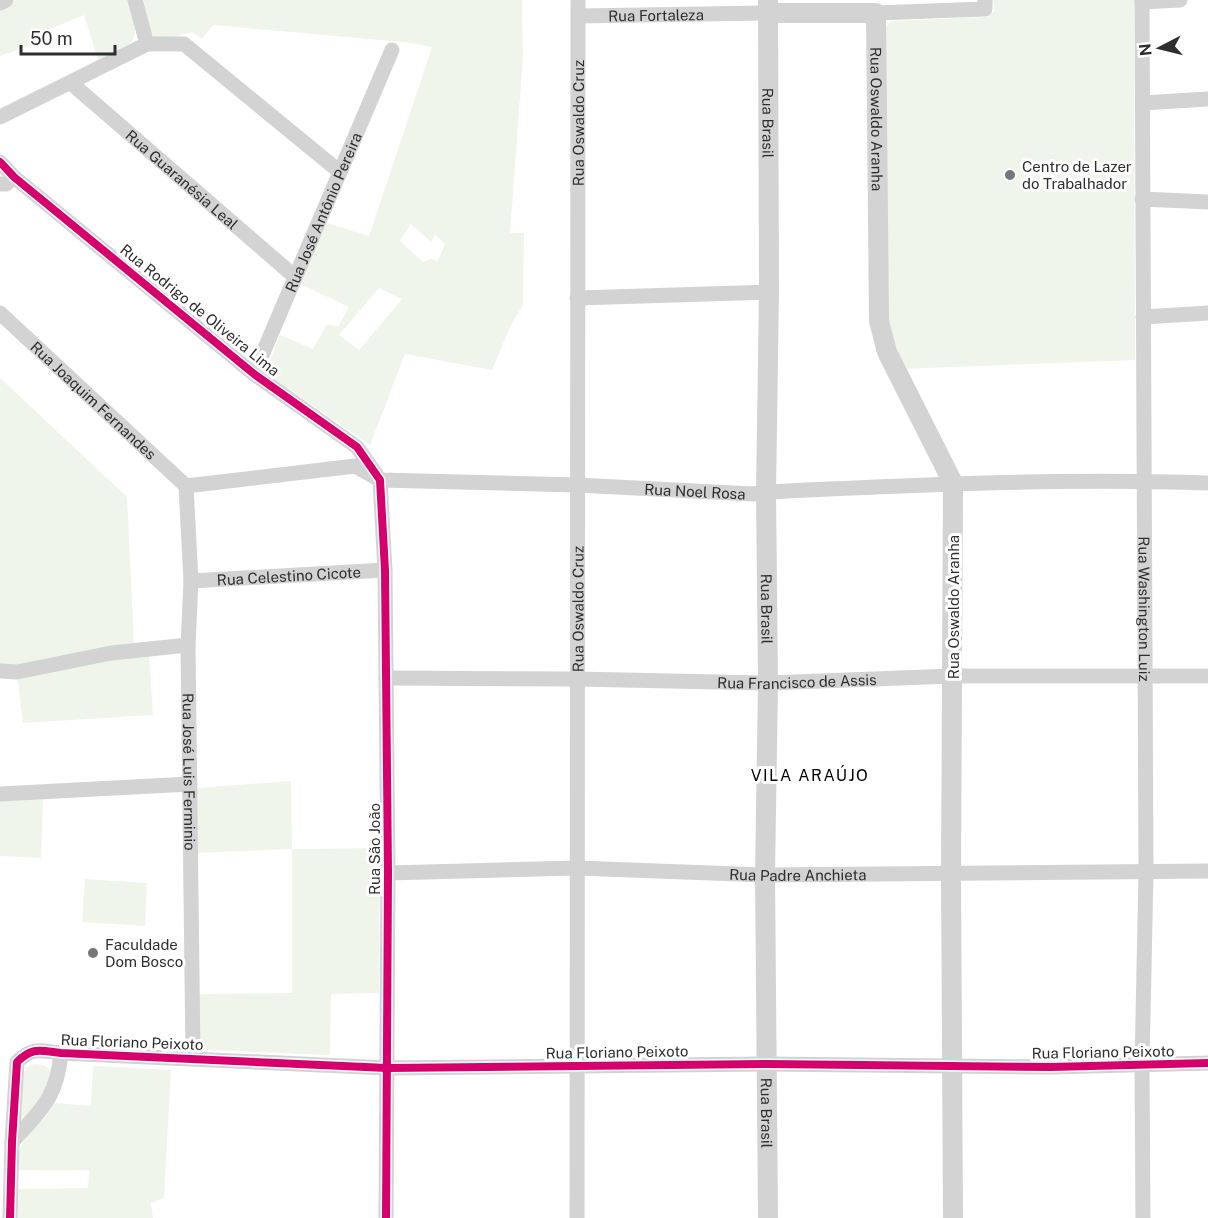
<svg xmlns="http://www.w3.org/2000/svg" width="1208" height="1218" font-family="'Public Sans',sans-serif">
<style>
.green{fill:#f0f5eb;fill-rule:evenodd}
.lines{fill:none;stroke-linecap:round;stroke-linejoin:round}
.minor{stroke:#d3d3d3;stroke-width:15}
.tertiary{stroke:#d3d3d3;stroke-width:20}
.cycleway-casing{stroke:#fff;stroke-width:11}
.cycleway{stroke:#d6006c;stroke-width:8}
.poi-dot{fill:#777;stroke:#fff;stroke-width:2}
.labels{text-anchor:middle;dominant-baseline:central;stroke-width:6;stroke-linejoin:round;paint-order:stroke}
.street-label{font-size:15px;fill:#2e2e2e;stroke:#fff}
.poi-label{font-size:15px;fill:#2e2e2e;stroke:#fff;text-anchor:start}
.neighbourhood-label{font-size:16px;letter-spacing:1.5px;fill:#000;stroke:#fff}
</style>
<rect width="100%" height="100%" fill="#fff"/>
<!-- green -->
<g class="green">
<path d="M 17,0 L 129,0 C 140,45 139,40 98,60 L 84,15 L 50,29 L 34,44 L 0,56 L 0,8 Z"/>
<path d="M 141,0 L 522,0 L 523,56 L 510,233 L 524,233 L 523,305 L 511,325 L 492,370 L 405,354 L 370,445 L 292,391 L 268,377 L 266,370 L 280,335 L 313,349 L 327,324 L 338,327 L 349,307 L 300,284 L 327,223 L 369,236 L 432,47 L 403,42 L 213,25 L 202,39 L 192,32 L 174,37 L 154,37 L 147,24 ZM 411,224 L 431,242 L 435,234 L 445,244 L 438,261 L 431,259 L 423,262 L 400,241 ZM 379,288 L 402,299 L 359,350 L 339,335 Z"/>
<polygon points="993,0 1134,0 1135,360 901,369 886,320 884,29 891,21 987,17 994,11"/>
<polygon points="0,378 127,497 134,645 16,667 0,666"/>
<polygon points="149,655 153,715 23,723 17,675 113,657"/>
<polygon points="291,781 292,849 380,848 379,993 331,994 330,1055 205,1050 199,1039 199,994 292,993 292,849 197,853 196,788"/>
<polygon points="43,799 41,858 0,856 0,801"/>
<polygon points="85,879 147,883 145,926 82,922"/>
<path d="M 34,1064 C 40,1064 44,1065 48,1068 C 62,1082 28,1114 19,1125 L 24,1073 L 28,1067 Z"/>
<path d="M 93,1066 L 171,1070 L 164,1198 L 151,1203 L 153,1218 L 14,1218 L 15,1189 L 88,1188 L 89,1170 L 16,1170 C 17,1133 39,1131 55,1103 L 91,1106 Z"/>
</g>
<g class="lines">
<!-- minor -->
<g class="minor">
<polyline points="135,0 147,44"/>
<path id="s1" d="M 1142,0 L 1146,872 L 1142,1065 L 1143,1218"/>
<polyline points="1142,2 1180,0"/>
<polyline points="0,3 6,0"/>
<polyline points="876,13 985,9 985,0"/>
<path id="s2" d="M 578,16 L 768,13"/>
<path id="s3" d="M 71,83 L 294,276"/>
<polyline points="1143,103 1208,99"/>
<polyline points="0,117 147,44 184,44 340,172"/>
<polyline points="0,162 14,177 254,374 357,447 380,480 385,570 388,873 386,1218"/>
<polyline points="0,184 6,184 14,177"/>
<polyline points="1142,199 1208,202"/>
<polyline points="577,298 769,292"/>
<path id="s4" d="M 0,313 L 186,486"/>
<polyline points="1143,317 1208,313"/>
<path id="s5" d="M 254,374 L 392,50"/>
<path id="s6" d="M 186,486 L 355,466 L 380,480 L 577,485 L 753,494 L 766,492 C 913,485 1061,478 1208,483"/>
<path id="s7" d="M 186,486 L 191,581 L 188,645 L 193,1058"/>
<path id="s8" d="M 191,581 L 385,570"/>
<polyline points="0,671 17,672 111,653 188,645"/>
<path id="s9" d="M 386,678 L 577,679 L 768,683 L 953,676 L 1208,676"/>
<polyline points="0,794 190,784"/>
<path id="s10" d="M 388,873 L 577,868 L 765,875 L 1208,871"/>
<path d="M 12,1142 C 41,1110 57,1098 61,1053"/>
<path d="M 10,1218 L 12,1142 L 17,1062 C 33,1046 41,1051 61,1053 L 387,1068 L 768,1064 L 1051,1067 L 1208,1063"/>
<path id="s11" d="M 577,1218 L 578,0"/>
</g>
<!-- tertiary -->
<g class="tertiary">
<path id="s12" d="M 768,0 L 769,292 L 766,492 L 768,683 L 765,875 L 768,1218"/>
<path id="s13" d="M 768,13 L 876,13 L 879,321 L 887,352 L 953,483 L 951,875 L 953,1218"/>
</g>
<!-- cycleway casing -->
<g class="cycleway-casing">
<g id="cycleway">
<polyline points="0,162 14,177 254,374 357,447 380,480 385,570 388,873 386,1218"/>
<path d="M 10,1218 L 12,1142 L 17,1062 C 33,1046 41,1051 61,1053 L 387,1068 L 768,1064 L 1051,1067 L 1208,1063"/>
</g>
</g>
<!-- cycleway -->
<use href="#cycleway" class="cycleway"/>
</g>
<!-- markers -->
<g class="poi-dot">
<circle cx="1010" cy="175" r="6"/>
<circle cx="93" cy="953" r="6"/>
</g>
<g class="labels">
<!-- street labels -->
<g class="street-label">
<text stroke="none"><textPath href="#s2" startOffset="78">Rua Fortaleza</textPath></text>
<text stroke="none"><textPath href="#s13" startOffset="214">Rua Oswaldo Aranha</textPath></text>
<text stroke="none"><textPath href="#s11" startOffset="1095">Rua Oswaldo Cruz</textPath></text>
<text stroke="none"><textPath href="#s12" startOffset="123">Rua Brasil</textPath></text>
<text stroke="none"><textPath href="#s3" startOffset="147">Rua Guaranésia Leal</textPath></text>
<text stroke="none"><textPath href="#s5" startOffset="176">Rua José Antônio Pereira</textPath></text>
<text transform="translate(200 310) rotate(39)">Rua Rodrigo de Oliveira Lima</text>
<text stroke="none"><textPath href="#s4" startOffset="128">Rua Joaquim Fernandes</textPath></text>
<text stroke="none"><textPath href="#s6" startOffset="514">Rua Noel Rosa</textPath></text>
<text stroke="none"><textPath href="#s8" startOffset="98">Rua Celestino Cicote</textPath></text>
<text transform="translate(953 607) rotate(-90)">Rua Oswaldo Aranha</text>
<text stroke="none"><textPath href="#s11" startOffset="609">Rua Oswaldo Cruz</textPath></text>
<text stroke="none"><textPath href="#s12" startOffset="609">Rua Brasil</textPath></text>
<text stroke="none"><textPath href="#s1" startOffset="609">Rua Washington Luiz</textPath></text>
<text stroke="none"><textPath href="#s9" startOffset="411">Rua Francisco de Assis</textPath></text>
<text stroke="none"><textPath href="#s7" startOffset="286">Rua José Luis Ferminio</textPath></text>
<text transform="translate(374 849) rotate(-90)">Rua São João</text>
<text stroke="none"><textPath href="#s10" startOffset="410">Rua Padre Anchieta</textPath></text>
<text transform="translate(132 1042) rotate(2)">Rua Floriano Peixoto</text>
<text transform="translate(617 1052) rotate(-1)">Rua Floriano Peixoto</text>
<text transform="translate(1103 1052) rotate(-1)">Rua Floriano Peixoto</text>
<text stroke="none"><textPath href="#s12" startOffset="1113">Rua Brasil</textPath></text>
</g>
<!-- poi labels -->
<g class="poi-label">
<text x="1022" y="166">Centro de Lazer<tspan x="1022" dy="17">do Trabalhador</tspan></text>
<text x="105" y="944">Faculdade<tspan x="105" dy="17">Dom Bosco</tspan></text>
</g>
<!-- neighbourhood labels -->
<g class="neighbourhood-label">
<text x="810" y="775">VILA ARAÚJO</text>
</g>
</g>
<!-- north arrow -->
<g transform="translate(1160 48) rotate(263)" stroke="#ffffff" stroke-width="4.5" paint-order="stroke">
<path d="M0-4.5L10 22L0 15L-10 22Z" fill="#2e2e2e"/>
<text y="-9" font-size="16" font-weight="bold" text-anchor="middle" fill="#2e2e2e">N</text>
</g>
<!-- scale -->
<path d="M21 45v9h94v-9" fill="none" stroke="#2e2e2e" stroke-width="3"/>
<text x="30" y="45" font-size="18" fill="#2e2e2e" stroke="#ffffff" stroke-width="4.5" paint-order="stroke">50 m</text>
</svg>
